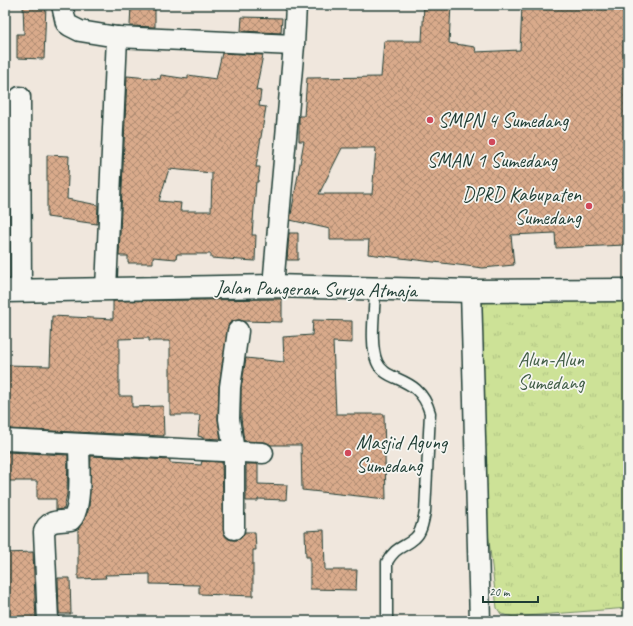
<svg xmlns="http://www.w3.org/2000/svg" width="633" height="626" font-family="Caveat,sans-serif">
<style>
.grass{fill:url(#grass-tufts);stroke:#769066}
.building{fill:url(#building-cross-hatch);stroke:#1f3d34;fill-rule:evenodd}
.lines{fill:none;stroke-linecap:round;stroke-linejoin:round}
.lane-casing{stroke:#1f3d34;stroke-width:13}
.street-casing{stroke:#1f3d34;stroke-width:23}
.secondary-casing{stroke:#1f3d34;stroke-width:25}
.lane{stroke:#f6f6f2;stroke-width:10}
.street{stroke:#f6f6f2;stroke-width:20}
.secondary{stroke:#f6f6f2;stroke-width:22}
.poi-dot{fill:#d1495b;stroke:#f6f6f2;stroke-width:1.5}
.labels{text-anchor:middle;dominant-baseline:central;stroke-width:3.5;stroke-linejoin:round;paint-order:stroke}
.poi-label{font-size:20px;fill:#1f3d34;stroke:#f6f6f2;text-anchor:start}
.street-label{font-size:20px;fill:#1f3d34;stroke:#f6f6f2}
.park-label{font-size:20px;fill:#425e48;stroke:#f6f6f2}
</style>
<defs>
<pattern id="grass-tufts" width="24" height="20" patternUnits="userSpaceOnUse"><rect width="24" height="20" fill="#cde297"/><path d="M3 7l-1-3M5 7V3M7 7l1-3M15 17l-1-3M17 17v-4M19 17l1-3" fill="none" stroke="#b0c383"/></pattern>
<pattern id="building-cross-hatch" width="8" height="8" patternUnits="userSpaceOnUse"><rect width="8" height="8" fill="#d9aa8b"/><path d="M0 0l8 8M0 8l8-8" fill="none" stroke="#af8c72"/></pattern>
</defs>
<rect width="100%" height="100%" fill="#f0e7dd"/>
<filter id="ink" filterUnits="userSpaceOnUse"><feTurbulence type="fractalNoise" baseFrequency=".025" numOctaves="2"/><feDisplacementMap in="SourceGraphic" scale="8" xChannelSelector="R" yChannelSelector="G"/><feConvolveMatrix kernelMatrix="1 2 1 2 8 2 1 2 1" color-interpolation-filters="sRGB"/></filter>
<g filter="url(#ink)">
<!-- grass -->
<polygon class="grass" points="472,293 628,293 628,608 514,617 501,614 497,608 478,449"/>
<!-- building -->
<g class="building">
<polygon points="23,5 46,5 44,59 17,58 17,34 24,34"/>
<polygon points="131,5 155,5 155,27 130,26"/>
<path d="M 424,5 L 451,5 L 449,43 L 475,47 L 476,52 L 520,50 L 522,5 L 628,5 L 628,150 L 625,151 L 625,245 L 556,248 L 555,233 L 511,235 L 514,265 L 483,268 L 368,254 L 369,240 L 330,240 L 330,229 L 290,220 L 304,141 L 299,141 L 299,116 L 304,116 L 307,78 L 381,77 L 384,41 L 422,41 ZM 342,148 L 376,148 L 372,194 L 319,194 Z"/>
<polygon points="242,17 282,18 281,33 241,31"/>
<path d="M 222,53 L 263,55 L 256,90 L 261,91 L 259,106 L 266,107 L 256,167 L 260,167 L 258,182 L 256,182 L 252,235 L 256,235 L 255,261 L 211,258 L 211,254 L 177,254 L 176,259 L 153,257 L 153,263 L 128,263 L 128,256 L 119,256 L 127,76 L 160,79 L 161,75 L 188,79 L 188,75 L 216,79 ZM 169,169 L 212,173 L 211,211 L 180,211 L 181,203 L 159,201 Z"/>
<polygon points="47,155 69,156 67,199 98,205 97,224 47,217"/>
<polygon points="289,233 298,233 298,260 287,260"/>
<polygon points="282,299 282,322 244,321 239,320 233,321 229,324 219,387 218,419 221,439 202,438 202,437 198,436 200,415 170,415 170,341 149,341 149,338 119,339 119,396 132,396 132,407 163,406 164,436 7,429 5,365 50,366 52,316 113,319 113,301"/>
<polygon points="313,320 352,321 352,343 333,342 336,414 384,414 386,499 302,490 301,445 271,445 264,442 244,441 241,418 241,388 246,358 284,362 283,337 312,335"/>
<polygon points="7,452 68,455 67,494 64,509 56,510 56,499 37,499 37,481 5,481 5,456 7,456"/>
<polygon points="91,456 170,460 170,463 201,465 202,461 222,462 224,534 229,539 234,540 240,539 245,532 255,532 256,550 253,550 253,596 199,594 199,585 150,584 150,574 105,575 106,578 78,579 78,529 84,520 89,508"/>
<polygon points="246,464 258,464 258,484 287,485 286,500 258,499 258,501 246,501"/>
<polygon points="324,530 325,570 357,570 356,590 310,589 310,557 306,557 305,531"/>
<polygon points="33,552 36,621 5,621 5,553"/>
<polygon points="58,578 70,578 71,614 59,614"/>
</g>
<g class="lines">
<!-- lane casing -->
<g class="lane-casing">
<path id="lane" d="M 375,289 C 375,309 369,344 377,362 C 386,384 419,374 430,413 L 425,512 C 423,521 422,532 415,538 C 403,549 397,545 387,562 L 387,621"/>
</g>
<!-- street casing -->
<g class="street-casing">
<g id="street">
<polyline points="62,5 66,23 70,26 80,31 117,37 294,45"/>
<polyline points="20,97 21,291"/>
<polyline points="273,286 294,45 296,5"/>
<polyline points="106,289 117,37"/>
<polyline points="471,291 480,621"/>
<polyline points="5,440 263,453"/>
<polyline points="234,529 234,451 229,419 230,387 238,331"/>
<path d="M 48,621 L 44,532 C 48,519 59,522 71,520 C 83,509 79,461 79,444"/>
</g>
</g>
<!-- secondary casing -->
<g class="secondary-casing">
<polyline id="secondary" points="5,291 273,286 471,291 628,290"/>
</g>
<!-- lane -->
<use href="#lane" class="lane"/>
<!-- street -->
<use href="#street" class="street"/>
<!-- secondary -->
<use href="#secondary" class="secondary"/>
</g>
</g>
<!-- markers -->
<g class="poi-dot">
<circle cx="430" cy="120" r="4"/>
<circle cx="492" cy="142" r="4"/>
<circle cx="589" cy="206" r="4"/>
<circle cx="348" cy="453" r="4"/>
</g>
<g class="labels">
<!-- poi labels -->
<g class="poi-label">
<text x="438" y="120">SMPN 4 Sumedang</text>
<text x="492" y="160" text-anchor="middle">SMAN 1 Sumedang</text>
<text x="581" y="194" text-anchor="end">DPRD Kabupaten<tspan x="581" dy="23">Sumedang</tspan></text>
<text x="356" y="442">Masjid Agung<tspan x="356" dy="23">Sumedang</tspan></text>
</g>
<!-- street labels -->
<g class="street-label">
<text transform="translate(316 289) rotate(1)">Jalan Pangeran Surya Atmaja</text>
</g>
<!-- park labels -->
<g class="park-label">
<text x="551" y="359">Alun-Alun<tspan x="551" dy="23">Sumedang</tspan></text>
</g>
</g>
<!-- margin -->
<rect width="633" height="626" fill="none" stroke="#f6f6f2" stroke-width="20"/>
<rect x="10" y="10" width="613" height="606" fill="none" stroke="#1f3d34" stroke-width="1.5" filter="url(#ink)"/>
<!-- scale -->
<path d="M483 596v6h55v-6" fill="none" stroke="#1f3d34" stroke-width="2"/>
<text x="489" y="596" font-size="12" fill="#1f3d34" stroke="#f6f6f2" stroke-width="3" paint-order="stroke">20 m</text>
</svg>
